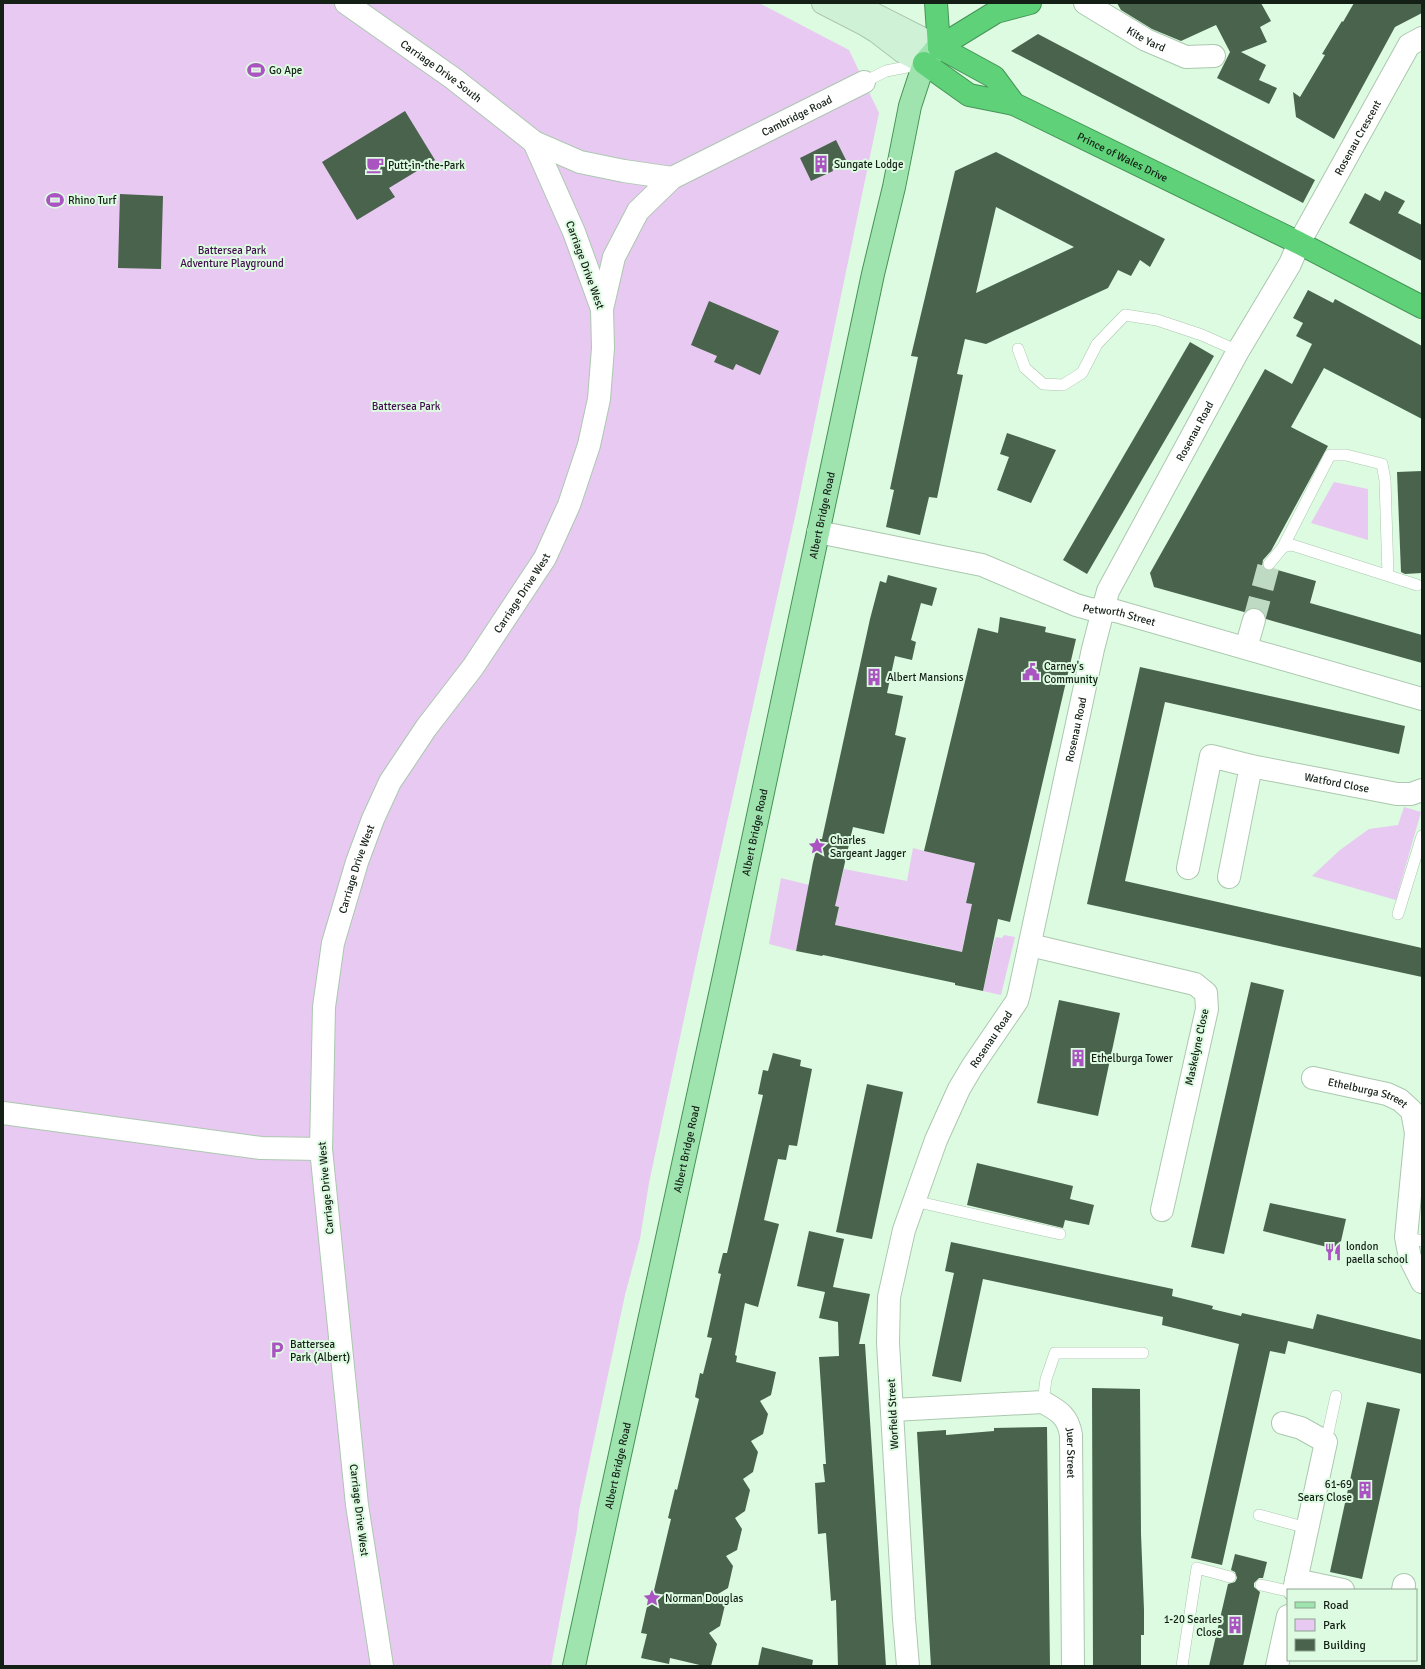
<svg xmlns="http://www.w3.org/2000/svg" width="1425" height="1669" font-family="Signika,sans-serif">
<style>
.green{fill:#e8c9f1}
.building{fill:#49634d;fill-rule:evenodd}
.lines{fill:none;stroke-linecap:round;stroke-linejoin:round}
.street-tunnel{stroke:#bfdac3;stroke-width:22;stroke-dasharray:22 11;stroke-linecap:butt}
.lane-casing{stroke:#abc8af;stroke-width:12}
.street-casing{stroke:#abc8af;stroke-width:24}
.secondary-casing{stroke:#abc8af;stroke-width:24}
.primary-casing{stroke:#459356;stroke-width:24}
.highway-casing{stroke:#459356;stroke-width:24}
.lane{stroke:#fff;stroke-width:11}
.street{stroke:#fff;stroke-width:22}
.secondary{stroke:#cff2d7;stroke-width:22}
.primary{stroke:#9fe4af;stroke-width:22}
.highway{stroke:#5fd279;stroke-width:22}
.labels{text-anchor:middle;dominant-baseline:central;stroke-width:4;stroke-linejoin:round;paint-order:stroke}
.street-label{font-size:11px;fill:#141f16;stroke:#ddfbe1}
.poi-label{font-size:11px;fill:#141f16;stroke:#ddfbe1;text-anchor:start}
.park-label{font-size:11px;fill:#440f51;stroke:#ddfbe1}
</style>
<rect width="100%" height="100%" fill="#ddfbe1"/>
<!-- green -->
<g class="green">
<polygon points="3,3 759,3 849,50 879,113 795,517 700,944 649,1183 640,1239 625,1295 579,1510 577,1529 551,1666 3,1666"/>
<polygon points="1334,482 1368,489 1368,540 1311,523"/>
<polygon points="966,767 996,774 966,902 989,908 981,939 965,936 959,965 946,948 850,928 832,939 839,907 807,900 796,951 769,944 781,878 838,892 844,869 907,881 913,848 944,856"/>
<polygon points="1404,807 1421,812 1396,900 1312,876 1340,850 1369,829 1398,825"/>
<polygon points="1004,935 1015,937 1001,995 983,991 994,942 996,937 1002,938"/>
</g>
<!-- building -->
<g class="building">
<polygon points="1117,3 1261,3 1271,21 1260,27 1267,42 1241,52 1266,65 1259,80 1277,88 1269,104 1217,78 1230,52 1216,25 1181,41 1152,29 1121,10"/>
<polygon points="1354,3 1422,3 1422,13 1395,27 1334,139 1296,117 1293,92 1300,97 1325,55 1322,54 1342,21 1343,22"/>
<polygon points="1038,34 1315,180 1303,203 1011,51"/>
<polygon points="405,111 435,160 389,188 395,197 357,220 322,162"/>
<polygon points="836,140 846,160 832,167 833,171 811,181 800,158"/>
<path d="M 996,152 L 1165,239 L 1150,267 L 1140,260 L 1131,276 L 1118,270 L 1108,288 L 986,344 L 965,339 L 957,374 L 963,375 L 937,498 L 929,497 L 920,535 L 886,527 L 894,490 L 890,489 L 918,357 L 911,356 L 955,171 ZM 996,207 L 1074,247 L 976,293 Z"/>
<polygon points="1385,191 1405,201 1398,213 1422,225 1422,261 1349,223 1365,193 1380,201"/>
<polygon points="120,194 163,196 161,269 118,268"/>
<polygon points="1308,290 1333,303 1335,299 1422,346 1422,419 1324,368 1291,427 1328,446 1271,551 1263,560 1262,566 1267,571 1274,569 1316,581 1310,603 1422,635 1422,663 1266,619 1263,612 1257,608 1251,608 1244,612 1154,587 1150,573 1265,369 1292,384 1312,344 1296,336 1303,323 1293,318"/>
<polygon points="709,301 779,331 760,375 736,364 733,370 714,362 717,356 691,345"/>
<polygon points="1190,342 1214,356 1087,574 1063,560"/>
<polygon points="1007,433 1056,450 1031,503 997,490 1009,457 1000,454"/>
<polygon points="1422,471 1422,573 1405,574 1401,572 1397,472"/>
<polygon points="888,575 937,588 932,606 921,603 911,640 916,642 912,660 895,656 887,693 903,696 895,735 906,738 884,834 853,827 835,906 839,907 835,925 962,952 972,904 966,903 975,863 924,851 978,628 998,633 1000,617 1046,627 1045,632 1076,639 1010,922 998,919 983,991 955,985 955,983 823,955 822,956 796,951 813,862 819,839 822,839 870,619 880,581 886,583"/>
<polygon points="1140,667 1405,726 1399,754 1165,702 1125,881 1422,948 1422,977 1087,904"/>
<polygon points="1251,982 1284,990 1224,1254 1191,1247"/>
<polygon points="1059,1000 1120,1013 1098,1116 1037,1103"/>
<polygon points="773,1053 801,1060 800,1066 812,1069 797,1146 789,1145 786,1160 778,1159 764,1220 779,1224 758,1307 745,1303 735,1355 737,1356 736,1362 776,1372 771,1395 760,1401 768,1414 763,1434 751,1441 758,1452 753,1472 743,1479 750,1490 745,1511 735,1518 742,1529 737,1550 726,1556 733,1566 728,1588 718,1594 725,1605 720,1626 709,1633 717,1644 711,1666 704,1666 670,1658 669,1664 641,1658 647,1634 641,1633 648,1602 651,1603 671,1519 668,1518 675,1489 677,1490 699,1399 695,1397 700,1373 703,1374 712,1338 707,1337 721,1274 718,1273 723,1253 727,1253 763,1095 758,1094 763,1070 768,1071"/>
<polygon points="867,1084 903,1092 872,1239 836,1232"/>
<polygon points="977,1163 1073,1186 1070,1199 1094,1205 1089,1225 1065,1220 1063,1228 967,1205"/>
<polygon points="1270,1203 1346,1219 1339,1250 1263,1231"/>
<polygon points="809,1231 844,1239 833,1287 870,1294 859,1344 865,1344 886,1666 838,1666 836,1600 831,1601 826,1533 818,1534 815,1483 825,1482 823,1464 826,1464 819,1357 839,1356 838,1322 819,1318 825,1292 797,1286"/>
<polygon points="951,1242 1173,1289 1172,1296 1213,1306 1212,1309 1241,1316 1242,1313 1313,1329 1317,1314 1422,1340 1422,1374 1288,1341 1285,1354 1270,1351 1222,1565 1191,1558 1239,1344 1162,1325 1163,1317 983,1279 961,1382 932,1376 954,1273 945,1271"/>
<polygon points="1092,1388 1140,1389 1141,1534 1144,1610 1144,1635 1141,1635 1141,1666 1093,1666"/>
<polygon points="1367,1402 1400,1409 1362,1579 1330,1572"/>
<polygon points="1047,1427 1050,1666 931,1666 917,1432 946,1430 946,1435 994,1431 994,1428"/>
<polygon points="1235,1554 1267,1562 1263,1578 1259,1578 1254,1583 1254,1587 1260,1592 1243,1666 1209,1666 1228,1584 1235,1582 1237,1578 1235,1572 1231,1570"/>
<polygon points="762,1647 813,1660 812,1666 758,1666"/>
</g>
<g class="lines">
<!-- street-tunnel -->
<polyline class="street-tunnel" points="1254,620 1269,564"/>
<!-- lane casing -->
<g class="lane-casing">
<g id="lane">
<polyline points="864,82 886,71 922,64"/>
<polyline points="1018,349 1025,368 1043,384 1063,385 1082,373 1097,344 1125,315 1157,320 1202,335 1238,351"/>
<polyline points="1283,547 1292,545 1417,585"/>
<polyline points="1269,564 1283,547 1330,455 1346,455 1382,464 1385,480 1388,575"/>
<polyline points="1398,914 1422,836"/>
<polyline points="914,1201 1060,1234"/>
<polyline points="1406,1237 1422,1241"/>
<polyline points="1043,1402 1046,1379 1055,1353 1143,1353"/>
<polyline points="1326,1442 1336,1396"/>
<polyline points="1259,1515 1307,1528"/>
<polyline points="1261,1585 1288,1591"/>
<polyline points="1182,1666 1197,1568 1230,1577"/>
</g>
</g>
<!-- street casing -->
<g class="street-casing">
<g id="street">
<path id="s1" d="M 346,3 L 454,79 L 534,142 L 580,162 L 624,171 L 672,178"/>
<path id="s2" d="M 1085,3 L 1146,40 L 1186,57 L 1214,56"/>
<path id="s3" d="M 602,309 L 614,257 L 638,211 L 672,178 L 864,82"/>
<path id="s4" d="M 818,532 L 982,565 L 1076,605 L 1090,609 L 1116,611 L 1422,699"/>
<polyline points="1246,648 1254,620"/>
<path id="s5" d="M 1188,868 L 1211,756 L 1251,766 L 1397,794 L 1411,794 L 1422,790"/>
<polyline points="1229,877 1251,766"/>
<polyline points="1030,945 1195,984 1206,993 1207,1009 1162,1210"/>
<path id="s6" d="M 1313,1078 L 1387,1094 L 1400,1100 L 1412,1111 L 1416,1133 L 1406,1237 L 1410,1258 L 1422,1282"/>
<polyline points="3,1113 261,1148 321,1149"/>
<path id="s7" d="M 893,1410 L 1043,1402 C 1059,1411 1068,1416 1071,1435 L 1073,1666"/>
<polyline points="1283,1423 1301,1428 1326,1442 1294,1590"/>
<polyline points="1296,1580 1343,1590"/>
<polyline points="1403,1590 1404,1585"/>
<path id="s8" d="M 382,1666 L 357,1505 L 321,1149 L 324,1007 L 333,943 L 357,862 L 373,819 L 390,782 L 426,728 L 473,667 L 545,558 L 569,505 L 589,445 L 599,399 L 603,348 L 602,309 L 574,232 L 534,142"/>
<path id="s9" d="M 908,1666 L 904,1619 L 888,1343 L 889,1297 L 904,1230 L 936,1140 L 959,1089 L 972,1067 L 1017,1001 L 1019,994 L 1093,649 L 1108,591 L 1238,351 L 1290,264 L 1299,243 L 1409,45 L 1422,38"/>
<polyline points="1277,1666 1288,1616"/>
</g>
</g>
<!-- secondary casing -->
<g class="secondary-casing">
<g id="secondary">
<polyline points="823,3 864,24 877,32 903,52 924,63"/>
<polyline points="860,7 939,47"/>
</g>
</g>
<!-- primary casing -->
<g class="primary-casing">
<g id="primary">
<path id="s10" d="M 574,1666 L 724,976 L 873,274 L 894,187 L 910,106 L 924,63 L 936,49"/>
</g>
</g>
<!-- highway casing -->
<g class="highway-casing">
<g id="highway">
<polyline points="936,3 939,47"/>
<path id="s11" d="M 939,47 L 994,77 L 1014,104 L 1299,243 L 1422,307"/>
<polyline points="939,47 996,12 1030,3"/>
<polyline points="924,63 969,95 1014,104"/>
</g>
</g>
<!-- lane -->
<use href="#lane" class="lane"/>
<!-- street -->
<use href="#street" class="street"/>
<!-- secondary -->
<use href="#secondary" class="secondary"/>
<!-- primary -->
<use href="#primary" class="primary"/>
<!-- highway -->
<use href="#highway" class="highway"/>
</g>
<!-- icons -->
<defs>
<g id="stadium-bare" transform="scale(1.38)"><path d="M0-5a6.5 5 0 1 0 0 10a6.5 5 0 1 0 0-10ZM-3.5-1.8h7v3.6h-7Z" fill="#aa54c2" stroke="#ddfbe1" stroke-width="2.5" paint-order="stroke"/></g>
<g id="building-bare" transform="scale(1.38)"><path d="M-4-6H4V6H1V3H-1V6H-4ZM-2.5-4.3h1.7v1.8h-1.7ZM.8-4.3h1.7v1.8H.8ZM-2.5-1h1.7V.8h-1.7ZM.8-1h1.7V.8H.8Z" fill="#aa54c2" stroke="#ddfbe1" stroke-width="2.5" paint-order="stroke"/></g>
<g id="cafe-bare" transform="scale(1.38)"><path d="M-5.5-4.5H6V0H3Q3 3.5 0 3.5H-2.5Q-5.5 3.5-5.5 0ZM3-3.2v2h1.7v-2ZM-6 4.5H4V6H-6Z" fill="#aa54c2" stroke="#ddfbe1" stroke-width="2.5" paint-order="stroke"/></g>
<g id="civic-bare" transform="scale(1.38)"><path d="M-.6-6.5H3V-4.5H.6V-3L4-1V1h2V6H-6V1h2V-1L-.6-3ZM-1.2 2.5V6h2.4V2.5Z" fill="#aa54c2" stroke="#ddfbe1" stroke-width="2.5" paint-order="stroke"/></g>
<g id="sight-bare" transform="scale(1.38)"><path d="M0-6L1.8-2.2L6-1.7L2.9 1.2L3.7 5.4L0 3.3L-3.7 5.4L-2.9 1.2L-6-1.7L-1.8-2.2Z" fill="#aa54c2" stroke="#ddfbe1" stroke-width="2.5" paint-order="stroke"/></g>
<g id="restaurant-bare" transform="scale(1.38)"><path d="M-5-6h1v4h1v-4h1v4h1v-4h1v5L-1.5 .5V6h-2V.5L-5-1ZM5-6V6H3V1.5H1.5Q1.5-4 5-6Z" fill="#aa54c2" stroke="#ddfbe1" stroke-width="2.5" paint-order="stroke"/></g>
<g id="parking-bare" transform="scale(1.38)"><path d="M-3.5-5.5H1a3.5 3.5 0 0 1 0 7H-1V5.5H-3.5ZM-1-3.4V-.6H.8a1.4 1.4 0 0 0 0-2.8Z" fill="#aa54c2" stroke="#ddfbe1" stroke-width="2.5" paint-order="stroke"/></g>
</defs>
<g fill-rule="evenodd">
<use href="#stadium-bare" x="256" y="70"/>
<use href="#building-bare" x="821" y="164"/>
<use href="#cafe-bare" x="375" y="165"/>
<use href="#stadium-bare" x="55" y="200"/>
<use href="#civic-bare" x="1031" y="672"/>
<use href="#building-bare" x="874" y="677"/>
<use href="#sight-bare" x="817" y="846"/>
<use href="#building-bare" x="1078" y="1058"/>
<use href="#restaurant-bare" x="1333" y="1252"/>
<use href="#parking-bare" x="277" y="1350"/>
<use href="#building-bare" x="1365" y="1490"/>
<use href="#sight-bare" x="652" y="1598"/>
<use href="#building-bare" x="1235" y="1625"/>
</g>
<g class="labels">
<!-- street labels -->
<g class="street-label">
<text stroke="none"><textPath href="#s2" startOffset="71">Kite Yard</textPath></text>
<text stroke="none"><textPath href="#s1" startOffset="117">Carriage Drive South</textPath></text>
<text stroke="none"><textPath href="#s3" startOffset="292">Cambridge Road</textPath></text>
<text stroke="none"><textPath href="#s9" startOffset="1633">Rosenau Crescent</textPath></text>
<text stroke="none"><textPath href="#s11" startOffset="217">Prince of Wales Drive</textPath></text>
<text transform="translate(585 265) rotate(70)">Carriage Drive West</text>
<text stroke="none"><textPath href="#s9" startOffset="1297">Rosenau Road</textPath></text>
<text stroke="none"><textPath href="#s10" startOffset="1177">Albert Bridge Road</textPath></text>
<text stroke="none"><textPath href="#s8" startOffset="1129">Carriage Drive West</textPath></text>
<text stroke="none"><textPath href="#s4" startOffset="314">Petworth Street</textPath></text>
<text stroke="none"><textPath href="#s9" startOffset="973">Rosenau Road</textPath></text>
<text stroke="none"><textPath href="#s5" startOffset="243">Watford Close</textPath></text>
<text stroke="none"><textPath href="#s10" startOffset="853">Albert Bridge Road</textPath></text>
<text stroke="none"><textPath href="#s8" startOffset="805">Carriage Drive West</textPath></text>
<text stroke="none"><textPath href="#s9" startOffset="649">Rosenau Road</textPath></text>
<text transform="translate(1197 1047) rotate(-78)">Maskelyne Close</text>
<text stroke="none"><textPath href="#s6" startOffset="57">Ethelburga Street</textPath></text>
<text stroke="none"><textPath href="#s10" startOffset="529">Albert Bridge Road</textPath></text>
<text transform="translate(326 1188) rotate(-95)">Carriage Drive West</text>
<text transform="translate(893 1414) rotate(-93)">Worfield Street</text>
<text stroke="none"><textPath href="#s7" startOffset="213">Juer Street</textPath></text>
<text stroke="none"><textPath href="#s10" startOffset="205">Albert Bridge Road</textPath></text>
<text transform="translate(359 1510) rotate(83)">Carriage Drive West</text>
</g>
<!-- poi labels -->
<g class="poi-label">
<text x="269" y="70">Go Ape</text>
<text x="834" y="164">Sungate Lodge</text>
<text x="388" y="165">Putt-in-the-Park</text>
<text x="68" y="200">Rhino Turf</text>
<text x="1044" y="666">Carney's<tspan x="1044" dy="13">Community</tspan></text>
<text x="887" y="677">Albert Mansions</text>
<text x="830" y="840">Charles<tspan x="830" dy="13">Sargeant Jagger</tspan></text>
<text x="1091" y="1058">Ethelburga Tower</text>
<text x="1346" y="1246">london<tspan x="1346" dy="13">paella school</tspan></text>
<text x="290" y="1344">Battersea<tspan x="290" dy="13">Park (Albert)</tspan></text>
<text x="1352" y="1484" text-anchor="end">61-69<tspan x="1352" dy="13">Sears Close</tspan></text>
<text x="665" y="1598">Norman Douglas</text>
<text x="1222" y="1619" text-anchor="end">1-20 Searles<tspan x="1222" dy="13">Close</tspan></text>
</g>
<!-- park labels -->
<g class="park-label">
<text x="232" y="250">Battersea Park<tspan x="232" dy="13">Adventure Playground</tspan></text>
<text x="406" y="406">Battersea Park</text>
</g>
</g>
<!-- border -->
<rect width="1425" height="1669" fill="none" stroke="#141f16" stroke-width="8"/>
<!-- legend -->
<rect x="1287" y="1589" width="130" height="72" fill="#ddfbe1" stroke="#8da390"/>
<rect x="1295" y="1602" width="20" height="6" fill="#9fe4af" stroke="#8da390"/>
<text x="1323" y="1609" font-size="12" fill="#141f16">Road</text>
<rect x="1295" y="1619" width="20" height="12" fill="#e8c9f1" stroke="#8da390"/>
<text x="1323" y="1629" font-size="12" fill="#141f16">Park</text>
<rect x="1295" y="1639" width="20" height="12" fill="#49634d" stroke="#8da390"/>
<text x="1323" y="1649" font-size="12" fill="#141f16">Building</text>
</svg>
